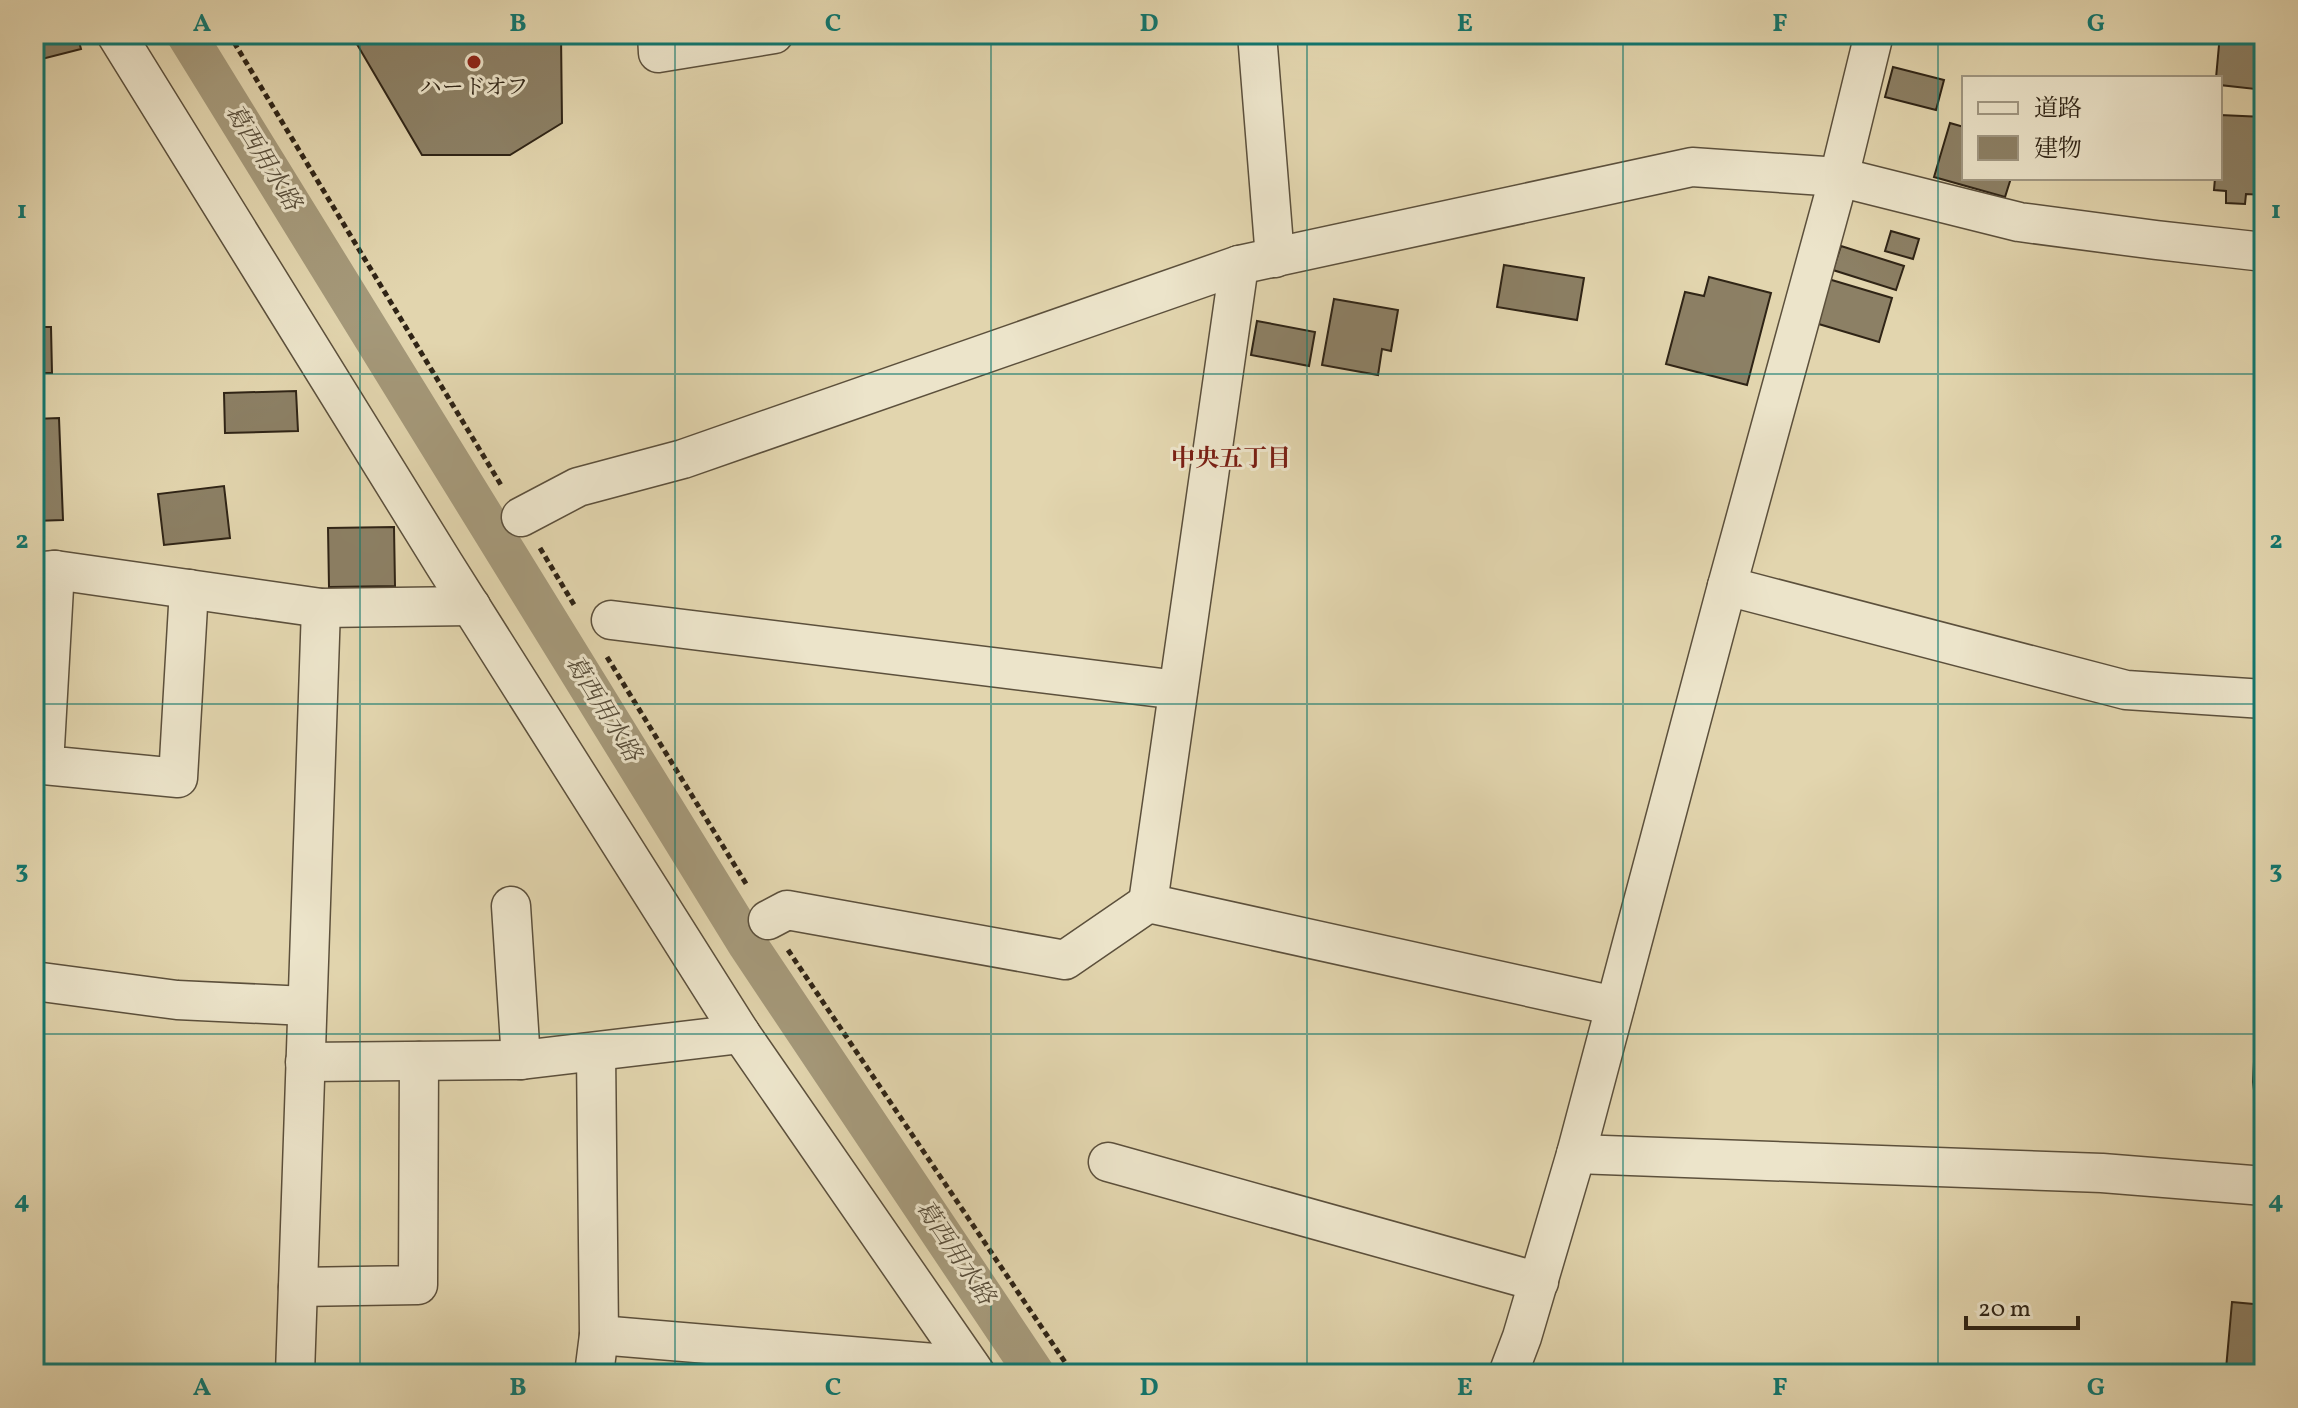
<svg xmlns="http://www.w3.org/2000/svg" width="2298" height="1408" font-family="Vollkorn,'Noto Serif JP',serif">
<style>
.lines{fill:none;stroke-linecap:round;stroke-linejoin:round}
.canal{stroke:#a5997a;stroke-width:40}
.building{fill:#8c8065;stroke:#2f2416;stroke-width:2}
.minor-casing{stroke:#5c503c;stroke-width:41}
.path{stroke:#2f2416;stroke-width:5;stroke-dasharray:6 4;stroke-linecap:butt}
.minor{stroke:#ece4ca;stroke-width:38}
.grid{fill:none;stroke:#0f766e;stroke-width:2;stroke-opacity:0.55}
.poi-dot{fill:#8f2418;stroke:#ece4ca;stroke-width:3}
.labels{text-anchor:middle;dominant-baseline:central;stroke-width:6;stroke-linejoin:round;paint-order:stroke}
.poi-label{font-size:22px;fill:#2f2416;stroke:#ece4ca}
.water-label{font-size:24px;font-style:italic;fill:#584d39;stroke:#ece4ca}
.neighbourhood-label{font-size:24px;font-weight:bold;fill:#7a1f14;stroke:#ece4ca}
.neatline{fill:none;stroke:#0f766e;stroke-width:3}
.grid-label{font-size:26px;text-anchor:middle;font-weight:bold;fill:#0f766e}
</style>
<rect width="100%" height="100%" fill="#e2d5ae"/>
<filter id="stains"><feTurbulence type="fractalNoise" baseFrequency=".0025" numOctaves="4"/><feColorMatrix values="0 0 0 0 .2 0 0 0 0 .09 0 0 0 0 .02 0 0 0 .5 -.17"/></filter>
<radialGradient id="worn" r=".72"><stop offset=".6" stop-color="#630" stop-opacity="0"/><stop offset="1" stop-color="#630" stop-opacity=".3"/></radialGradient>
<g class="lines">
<!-- canal -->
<polyline class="canal" points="186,34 748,945 1035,1374"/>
</g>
<!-- building -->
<g class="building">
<polygon points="34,34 77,34 81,49 34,61"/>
<polygon points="351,34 561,34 562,123 510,155 422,155"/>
<polygon points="2220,34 2264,37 2264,90 2220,85 2220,78 2216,78"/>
<polygon points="1893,67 1944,80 1936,110 1885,97"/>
<polygon points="2220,115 2264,117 2264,195 2246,194 2245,204 2226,203 2226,191 2214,190 2215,178 2220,178"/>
<polygon points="1950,123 1964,127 1964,178 2011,178 2005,197 1934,177"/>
<polygon points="1891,231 1919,239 1913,259 1885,251"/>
<polygon points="1841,246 1904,266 1896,290 1833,270"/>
<polygon points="1504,265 1584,278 1577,320 1497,307"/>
<polygon points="1709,277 1771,293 1747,385 1666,364 1685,292 1704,296"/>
<polygon points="1825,278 1892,298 1879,342 1812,322"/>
<polygon points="1334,299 1398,310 1391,351 1382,349 1378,375 1322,365"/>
<polygon points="1257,321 1315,332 1309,366 1251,355"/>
<polygon points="34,327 51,327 52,373 34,373"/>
<polygon points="296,391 298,431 225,433 224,393"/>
<polygon points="59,418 63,520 34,521 34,419"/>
<polygon points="224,486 230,538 164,545 158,494"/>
<polygon points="394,527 395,586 329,587 328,528"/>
<polygon points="2264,861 2264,1107 2255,1098 2253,1082"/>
<polygon points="2232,1302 2264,1305 2264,1373 2226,1369"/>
</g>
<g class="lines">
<!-- minor casing -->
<g class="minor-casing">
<g id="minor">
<polyline points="116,34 444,564 741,1034 976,1374"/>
<polyline points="657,34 658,53 774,34"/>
<polyline points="1257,34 1275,258"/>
<polyline points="521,517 578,487 683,459 1239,265 1692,167 1839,177 2019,222 2156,240 2264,252"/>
<polyline points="55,570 44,765 178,778 189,589"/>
<polyline points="34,572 55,570 321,608 471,606"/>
<polyline points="1727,586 2126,690 2264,699"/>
<polyline points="611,620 1178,690"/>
<polyline points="1148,903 1239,265"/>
<polyline points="511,906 521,1060"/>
<polyline points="768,920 787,910 1065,960 1148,903 1615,1006"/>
<polyline points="34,981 177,1000 307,1006"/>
<polyline points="305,1062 521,1060 741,1034"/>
<polyline points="1576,1154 2102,1173 2264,1186"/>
<polyline points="1108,1162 1539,1282"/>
<polyline points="298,1287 418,1285 419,1061"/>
<polyline points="599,1335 970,1366"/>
<polyline points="295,1374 321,608"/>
<polyline points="594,1374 599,1335 596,1052"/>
<polyline points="1508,1374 1522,1337 1576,1154 1727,586 1839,177 1874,34"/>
</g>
</g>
<!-- path -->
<g class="path">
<polyline points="229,34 501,485"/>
<polyline points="540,548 576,608"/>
<polyline points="607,657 748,887"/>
<polyline points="788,950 1073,1374"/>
</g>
<!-- minor -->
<use href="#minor" class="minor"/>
</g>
<!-- grid -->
<path class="grid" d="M 360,34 L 360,1374M 675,34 L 675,1374M 991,34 L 991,1374M 1307,34 L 1307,1374M 1623,34 L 1623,1374M 1938,34 L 1938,1374M 34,374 L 2264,374M 34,704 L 2264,704M 34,1034 L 2264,1034"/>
<!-- markers -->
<circle class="poi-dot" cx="474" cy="62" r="8"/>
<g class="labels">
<!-- poi labels -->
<g class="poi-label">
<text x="474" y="88">ハードオフ</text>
</g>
<!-- water labels -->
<g class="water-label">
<text transform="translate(262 158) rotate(58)">葛西用水路</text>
<text transform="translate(602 709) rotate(58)">葛西用水路</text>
<text transform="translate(954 1253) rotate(56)">葛西用水路</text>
</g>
<!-- neighbourhood labels -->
<g class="neighbourhood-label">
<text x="1231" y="460">中央五丁目</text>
</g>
</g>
<!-- margin -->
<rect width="2298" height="1408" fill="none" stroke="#e2d5ae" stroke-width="88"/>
<!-- legend -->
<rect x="1962" y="76" width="260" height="104" fill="#ece4ca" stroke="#a09782" stroke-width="2"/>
<rect x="1978" y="102" width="40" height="12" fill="#ece4ca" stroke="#a09782" stroke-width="2"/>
<text x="2034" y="116" font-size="24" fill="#2f2416">道路</text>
<rect x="1978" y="136" width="40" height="24" fill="#8c8065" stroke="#a09782" stroke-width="2"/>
<text x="2034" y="156" font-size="24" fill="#2f2416">建物</text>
<!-- scale -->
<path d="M1966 1316v12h112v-12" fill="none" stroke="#2f2416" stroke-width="4"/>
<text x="1978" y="1316" font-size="24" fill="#2f2416" stroke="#ece4ca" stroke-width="6" paint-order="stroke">20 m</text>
<rect x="44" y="44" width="2210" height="1320" class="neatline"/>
<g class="grid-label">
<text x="202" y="31">A</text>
<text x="518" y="31">B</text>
<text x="833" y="31">C</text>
<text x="1149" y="31">D</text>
<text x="1465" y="31">E</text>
<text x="1780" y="31">F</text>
<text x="2096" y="31">G</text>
<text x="22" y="218">1</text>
<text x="2276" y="218">1</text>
<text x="22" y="548">2</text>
<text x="2276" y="548">2</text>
<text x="22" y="878">3</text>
<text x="2276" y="878">3</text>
<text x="22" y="1208">4</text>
<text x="2276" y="1208">4</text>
<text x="202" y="1395">A</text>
<text x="518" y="1395">B</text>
<text x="833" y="1395">C</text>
<text x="1149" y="1395">D</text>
<text x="1465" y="1395">E</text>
<text x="1780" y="1395">F</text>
<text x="2096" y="1395">G</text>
</g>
<rect width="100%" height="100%" filter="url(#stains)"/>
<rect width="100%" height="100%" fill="url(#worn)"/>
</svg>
